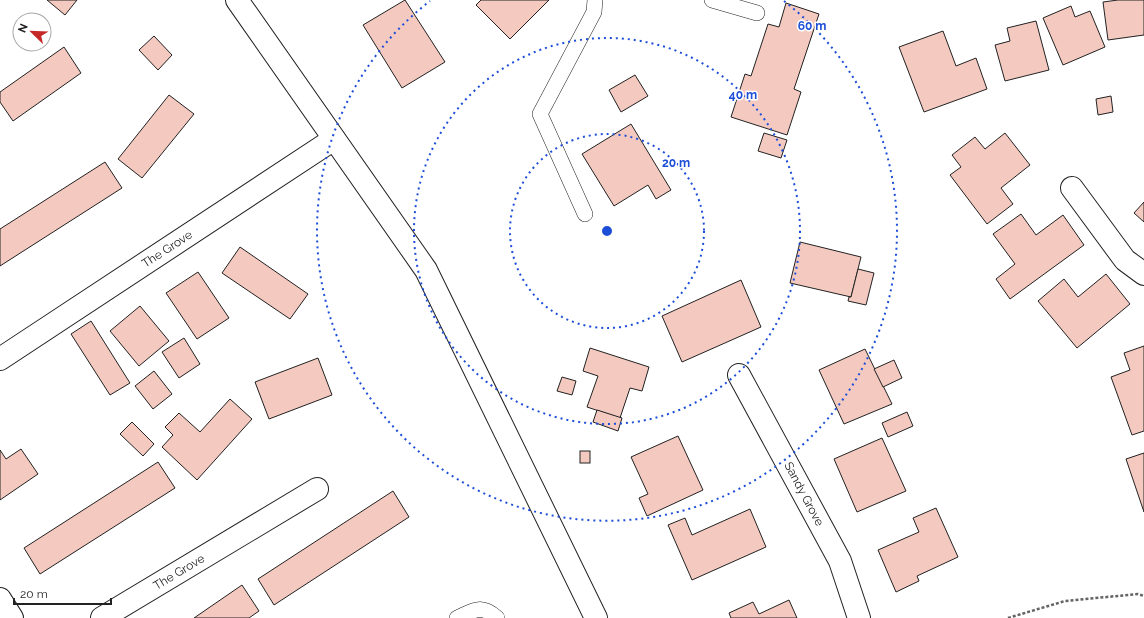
<svg xmlns="http://www.w3.org/2000/svg" width="1144" height="618" font-family="Raleway,sans-serif">
<style>
.building{fill:#f3c9c0;stroke:#222}
.lines{fill:none;stroke-linecap:round;stroke-linejoin:round}
.service-casing{stroke:#222;stroke-width:16}
.minor-casing{stroke:#222;stroke-width:24}
.trunk-casing{stroke:#222;stroke-width:24}
.path{stroke:#646464;stroke-width:2.5;stroke-dasharray:3 2;stroke-linecap:butt}
.service{stroke:#fff;stroke-width:15}
.minor{stroke:#fff;stroke-width:22}
.trunk{stroke:#fff;stroke-width:22}
.ring{fill:none;stroke:#1d4ed8;stroke-width:2;stroke-dasharray:2 4}
.labels{text-anchor:middle;dominant-baseline:central;stroke-width:3;stroke-linejoin:round;paint-order:stroke}
.street-label{font-size:12px;fill:#222;stroke:#fff}
.centre{fill:#1d4ed8;stroke:#fff;stroke-width:2}
.ring-label{font-size:12px;text-anchor:middle;font-weight:bold;fill:#1d4ed8;stroke:#fff;stroke-width:3;stroke-linejoin:round;paint-order:stroke}
</style>
<rect width="100%" height="100%" fill="#fff"/>
<!-- building -->
<g class="building">
<polygon points="47,0 77,0 65,15"/>
<polygon points="405,0 445,62 402,88 363,25"/>
<polygon points="481,0 549,0 510,39 476,5"/>
<polygon points="1118,0 1144,0 1144,35 1108,40 1103,2"/>
<polygon points="786,3 819,14 794,89 801,92 787,135 731,117 745,74 751,76 768,24 779,27"/>
<polygon points="1071,6 1075,17 1090,11 1105,47 1063,65 1043,18"/>
<polygon points="1036,21 1049,70 1005,81 995,45 1010,41 1007,28"/>
<polygon points="943,31 956,66 976,58 987,89 924,112 899,47"/>
<polygon points="154,36 172,55 158,70 139,50"/>
<polygon points="64,47 81,73 13,121 0,102 0,92"/>
<polygon points="635,75 648,96 621,112 609,90"/>
<polygon points="169,95 194,114 142,178 118,159"/>
<polygon points="1111,96 1113,112 1098,115 1096,99"/>
<polygon points="631,124 671,190 656,199 648,185 614,206 582,154"/>
<polygon points="764,133 787,140 781,158 758,151"/>
<polygon points="1005,133 1030,165 1001,188 1013,204 987,224 950,175 961,167 952,155 975,137 985,149"/>
<polygon points="105,162 122,188 0,266 0,229"/>
<polygon points="1144,202 1144,222 1134,213"/>
<polygon points="1021,214 1036,235 1063,215 1084,245 1010,299 996,279 1015,264 993,234"/>
<polygon points="800,242 861,257 851,297 790,283"/>
<polygon points="240,247 308,294 290,319 222,273"/>
<polygon points="858,269 874,273 866,305 848,301 849,297 851,297"/>
<polygon points="198,272 229,318 197,339 166,293"/>
<polygon points="1106,274 1130,304 1077,348 1038,301 1064,279 1078,297"/>
<polygon points="741,280 761,327 682,362 662,316"/>
<polygon points="140,306 169,341 139,366 110,331"/>
<polygon points="91,321 130,383 110,395 71,334"/>
<polygon points="184,338 200,364 179,378 162,352"/>
<polygon points="1144,346 1144,431 1132,435 1111,377 1130,370 1124,353"/>
<polygon points="590,348 649,367 642,391 630,388 620,418 587,407 598,376 583,371"/>
<polygon points="865,349 892,404 844,424 819,370"/>
<polygon points="318,358 332,395 269,419 255,382"/>
<polygon points="894,360 902,378 883,387 874,369"/>
<polygon points="154,371 172,394 153,409 135,386"/>
<polygon points="562,377 576,381 572,395 557,391"/>
<polygon points="230,399 252,419 197,480 162,447 173,435 165,427 179,413 200,432"/>
<polygon points="597,410 622,418 618,431 593,422"/>
<polygon points="907,412 913,426 888,437 882,423"/>
<polygon points="132,422 154,444 143,456 120,434"/>
<polygon points="678,436 703,490 647,516 639,498 648,494 631,457"/>
<polygon points="882,438 906,491 857,512 834,459"/>
<polygon points="21,449 38,474 0,500 0,450 6,459"/>
<rect x="580" y="451" width="10" height="12"/>
<polygon points="1144,453 1144,512 1126,459"/>
<polygon points="158,462 175,488 40,574 24,548"/>
<polygon points="393,491 409,517 274,605 258,579"/>
<polygon points="936,508 958,557 917,576 919,581 896,592 878,550 919,532 913,518"/>
<polygon points="750,509 766,547 692,580 668,525 685,518 692,535"/>
<polygon points="242,585 259,611 249,618 194,618"/>
<polygon points="789,600 797,618 731,618 729,613 753,602 759,614"/>
</g>
<g class="lines">
<!-- service casing -->
<g class="service-casing">
<g id="service">
<polyline points="712,0 757,13"/>
<polyline points="585,214 540,114 594,12 595,0"/>
<path d="M 457,618 C 475,610 481,604 497,618"/>
</g>
</g>
<!-- minor casing -->
<g class="minor-casing">
<g id="minor">
<polyline points="1072,188 1125,260 1144,274"/>
<polyline points="0,359 334,139"/>
<polyline points="739,375 840,561 859,618"/>
<polyline points="0,599 12,618"/>
<polyline points="102,618 317,489"/>
</g>
</g>
<!-- trunk casing -->
<g class="trunk-casing">
<polyline id="trunk" points="237,0 426,270 596,618"/>
</g>
<!-- path -->
<polyline class="path" points="1008,618 1065,601 1138,594 1144,596"/>
<!-- service -->
<use href="#service" class="service"/>
<!-- minor -->
<use href="#minor" class="minor"/>
<!-- trunk -->
<use href="#trunk" class="trunk"/>
</g>
<!-- distance rings -->
<g class="ring">
<circle cx="607" cy="231" r="97"/>
<circle cx="607" cy="231" r="193"/>
<path d="M784 1A290 290 0 1 1 430 1"/>
</g>
<g class="labels">
<!-- street labels -->
<g class="street-label">
<text transform="translate(167 249) rotate(-33)">The Grove</text>
<text transform="translate(804 494) rotate(62)">Sandy Grove</text>
<text transform="translate(179 572) rotate(-31)">The Grove</text>
</g>
</g>
<circle cx="607" cy="231" r="6" class="centre"/>
<g class="ring-label">
<text x="812" y="30">60 m</text>
<text x="743" y="99">40 m</text>
<text x="676" y="167">20 m</text>
</g>
<!-- north arrow -->
<g transform="translate(32 32) rotate(293)"><circle r="19" fill="#ffffff" stroke="#a7a7a7"/>
<path d="M0-3L7 15L0 10L-7 15Z" fill="#c62828"/>
<text y="-6" font-size="11" font-weight="bold" text-anchor="middle" fill="#222222">N</text>
</g>
<!-- scale -->
<path d="M14 598v6h97v-6" fill="none" stroke="#222222" stroke-width="2"/>
<text x="20" y="598" font-size="12" fill="#222222" stroke="#ffffff" stroke-width="3" paint-order="stroke">20 m</text>
</svg>
